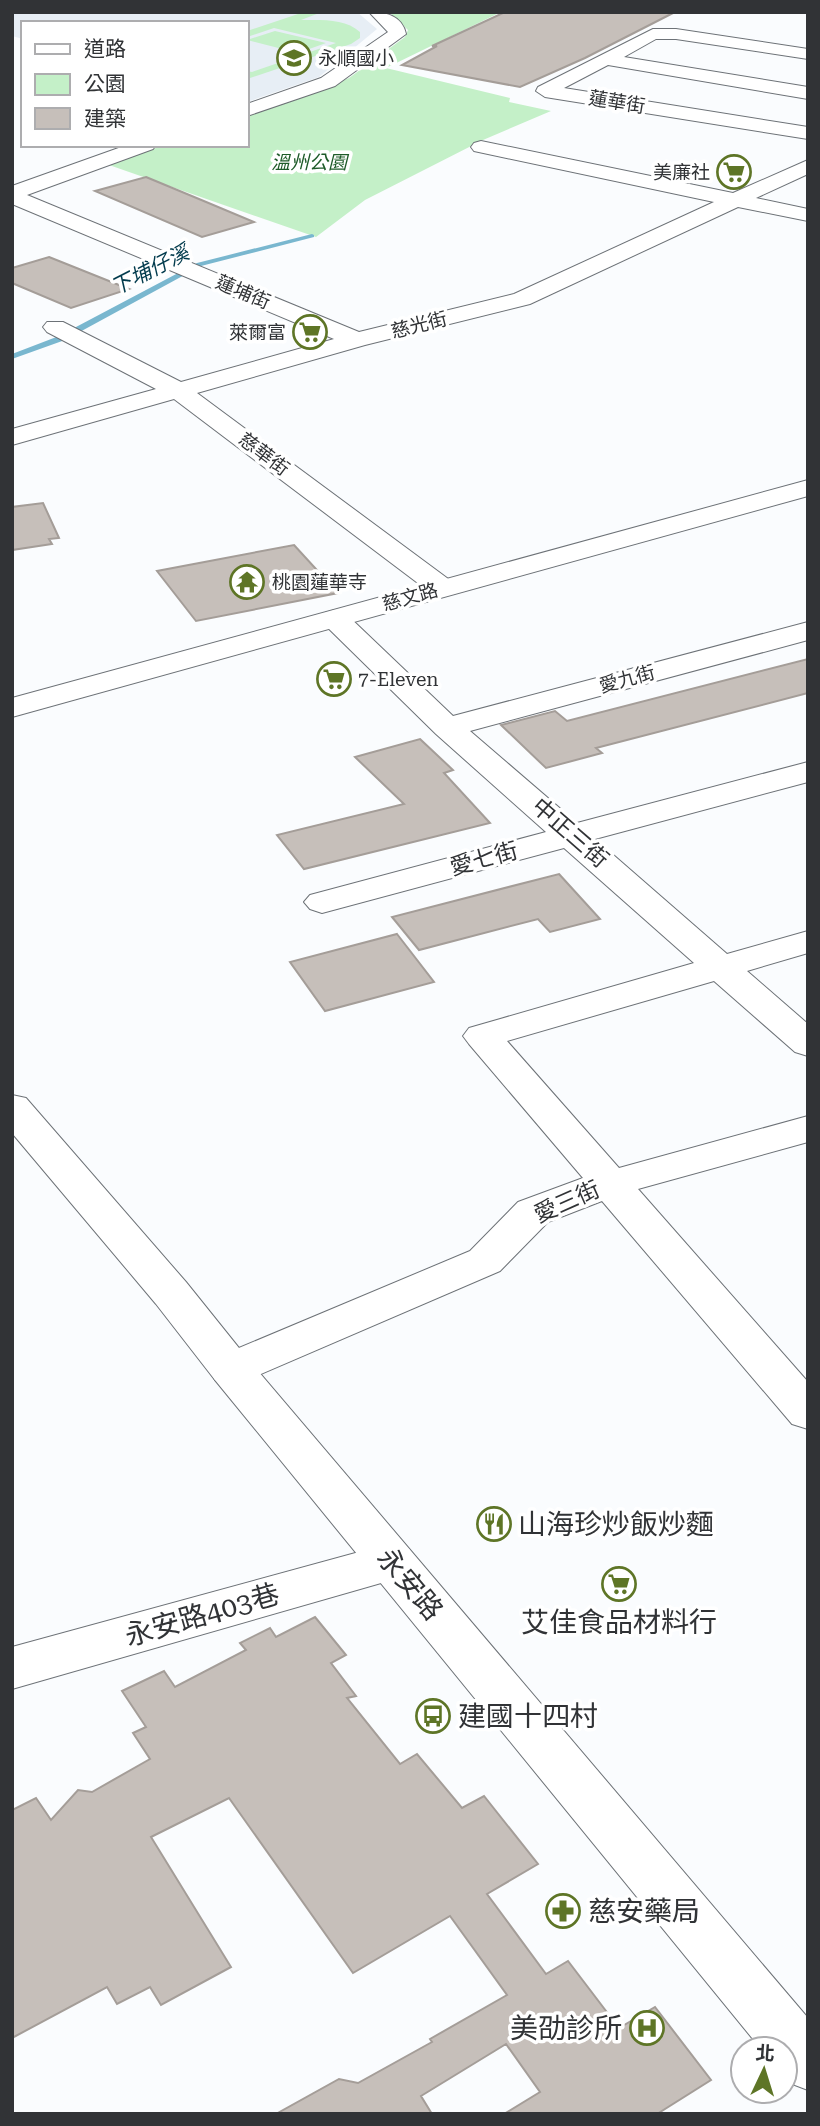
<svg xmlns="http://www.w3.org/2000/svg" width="820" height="2126" font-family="'Roboto Serif','Noto Sans TC',serif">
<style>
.built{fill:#e7eef5}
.green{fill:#c4f0c8}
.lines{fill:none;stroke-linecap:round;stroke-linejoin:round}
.stream{fill:#79b7cf;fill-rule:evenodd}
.building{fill:#c6bfba;stroke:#a49d98;stroke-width:2}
.street-casing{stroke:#6d7277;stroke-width:2}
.secondary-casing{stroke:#6d7277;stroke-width:2}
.street{fill:#fff;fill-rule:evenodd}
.secondary{fill:#fff;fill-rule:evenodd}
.labels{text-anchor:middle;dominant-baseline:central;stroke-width:7;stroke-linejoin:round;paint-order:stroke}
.far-poi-label{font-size:19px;fill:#313336;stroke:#fff;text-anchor:start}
.far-street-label{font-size:19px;fill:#313336;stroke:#fff}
.far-park-label{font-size:19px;font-style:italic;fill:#1e5b29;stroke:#fff}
.far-water-label{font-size:21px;font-style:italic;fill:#023b4d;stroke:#fff}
.street-label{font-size:23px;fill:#313336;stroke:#fff}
.near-poi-label{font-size:28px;fill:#313336;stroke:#fff;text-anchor:start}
.near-street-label{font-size:28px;fill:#313336;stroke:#fff}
</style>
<rect width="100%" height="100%" fill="#fafcfe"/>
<!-- built -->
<polygon class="built" points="12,12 357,12 377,29 319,77 247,102 247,23 23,23 23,39 12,36"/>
<!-- green -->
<g class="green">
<path d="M 304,12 L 322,12 L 301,20 C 320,20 345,18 360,32 L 360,38 L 351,44 L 247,79 L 247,71 L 252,72 L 336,43 L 274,28 L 247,37 L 247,31 Z"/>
<polygon points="389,12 501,12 386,68 510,98 509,102 551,111 483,140 365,200 316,237 109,165 164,145 247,145 247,116 349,78 405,37 408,30"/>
<polygon points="275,31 326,43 298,53 247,40"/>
</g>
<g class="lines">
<!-- stream -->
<polygon class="stream" points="312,234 314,235 314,237 201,266 65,340 12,359 12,354 59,336 197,263"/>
</g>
<!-- building -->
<g class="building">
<polygon points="505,12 675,12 585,58 520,87 402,65 437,46 432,46"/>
<polygon points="146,177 199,199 254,222 202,237 95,191"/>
<polygon points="49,257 129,289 71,308 12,283 12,268"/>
<polygon points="43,503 59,538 49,539 52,544 12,550 12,507"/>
<polygon points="294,545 338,593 196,621 157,571"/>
<polygon points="808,659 808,693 596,748 602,753 546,768 501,725 555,711 567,721"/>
<polygon points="420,739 453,770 444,773 490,823 304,869 277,835 404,804 355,757"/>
<polygon points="559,874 600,919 550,932 538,919 419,950 392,917"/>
<polygon points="397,934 434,982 325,1011 290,962"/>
<polygon points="315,1617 346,1655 331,1663 356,1696 347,1698 400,1764 417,1754 462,1808 484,1796 538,1864 487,1894 546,1974 568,1961 619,2028 655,2007 711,2080 657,2114 504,2114 540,2092 506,2044 421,2096 432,2114 276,2114 339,2079 358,2083 432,2042 430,2039 507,1995 450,1916 353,1973 229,1798 151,1837 231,1967 161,2005 150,1987 117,2004 107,1987 12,2038 12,1810 36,1798 51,1820 78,1790 92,1792 150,1759 133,1733 146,1727 122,1691 164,1671 175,1687 246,1650 240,1643 270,1628 276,1637"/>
</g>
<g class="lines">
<!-- street casing -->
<g class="street-casing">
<g id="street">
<path d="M 369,12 C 385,12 402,15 406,34 L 335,86 L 247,116 L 247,104 L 321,78 L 388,32 Z"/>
<polygon points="653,29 676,29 808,49 808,59 676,39 656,39 624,57 808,87 808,99 608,65 564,88 808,127 808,139 545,97 536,91 538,87"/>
<polygon points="481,141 733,193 808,160 808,174 756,198 808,209 808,221 738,207 530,304 365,345 197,393 451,581 455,587 451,593 441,596 431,593 174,399 12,445 12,429 156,389 47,332 43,327 47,322 63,322 181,382 334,339 12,204 12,186 127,145 156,145 153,149 27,195 359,332 514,294 714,202 474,151 471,147 474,143"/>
<polygon points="335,610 345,613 453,716 808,622 808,640 470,731 577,823 808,762 808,782 595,839 727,954 808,931 808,953 747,971 808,1024 808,1056 795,1052 714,981 507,1041 619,1168 808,1116 808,1142 638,1189 808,1382 808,1429 792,1424 602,1201 548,1222 500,1271 247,1380 231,1385 215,1380 209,1369 215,1358 470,1251 518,1202 583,1178 469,1044 463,1036 469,1028 694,963 564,848 322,913 310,909 304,902 310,895 546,832 436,734 325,625 320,619 325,613"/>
<polygon points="392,1543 409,1549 416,1562 409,1575 12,1689 12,1647"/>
</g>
</g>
<!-- secondary casing -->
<g class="secondary-casing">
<g id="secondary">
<polygon points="808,480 808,496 12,717 12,698"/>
<polygon points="12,1095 26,1098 186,1282 247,1358 808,2018 808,2090 787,2082 785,2049 761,2049 215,1380 156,1304 12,1133"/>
</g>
</g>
<!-- street -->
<use href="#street" class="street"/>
<!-- secondary -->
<use href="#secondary" class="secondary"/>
</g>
<!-- icons -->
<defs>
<g id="school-ring" transform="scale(1.75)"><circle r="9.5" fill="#fff" stroke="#5e7526" stroke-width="1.5"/><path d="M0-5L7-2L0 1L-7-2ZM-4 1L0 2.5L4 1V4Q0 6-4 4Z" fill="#5e7526"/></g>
<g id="supermarket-ring" transform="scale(1.75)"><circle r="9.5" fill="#fff" stroke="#5e7526" stroke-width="1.5"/><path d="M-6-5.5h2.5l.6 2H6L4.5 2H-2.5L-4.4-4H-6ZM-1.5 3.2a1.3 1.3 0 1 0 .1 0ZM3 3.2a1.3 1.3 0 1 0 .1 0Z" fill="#5e7526"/></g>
<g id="temple-ring" transform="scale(1.75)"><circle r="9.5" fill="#fff" stroke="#5e7526" stroke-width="1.5"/><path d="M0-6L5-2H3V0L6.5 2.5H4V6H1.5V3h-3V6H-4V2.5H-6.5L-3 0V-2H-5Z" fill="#5e7526"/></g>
<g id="restaurant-ring" transform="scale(1.75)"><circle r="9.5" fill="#fff" stroke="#5e7526" stroke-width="1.5"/><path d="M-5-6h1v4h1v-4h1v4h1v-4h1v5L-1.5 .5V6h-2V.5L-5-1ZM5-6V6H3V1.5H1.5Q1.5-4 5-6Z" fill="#5e7526"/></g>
<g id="bus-ring" transform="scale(1.75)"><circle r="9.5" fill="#fff" stroke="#5e7526" stroke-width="1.5"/><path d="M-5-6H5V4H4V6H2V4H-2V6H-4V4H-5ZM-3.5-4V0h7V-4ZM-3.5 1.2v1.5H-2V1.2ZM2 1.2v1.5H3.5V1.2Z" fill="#5e7526"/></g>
<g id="pharmacy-ring" transform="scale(1.75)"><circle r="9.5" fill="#fff" stroke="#5e7526" stroke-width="1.5"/><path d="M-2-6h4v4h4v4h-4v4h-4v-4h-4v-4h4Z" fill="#5e7526"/></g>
<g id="hospital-ring" transform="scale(1.75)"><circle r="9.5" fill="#fff" stroke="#5e7526" stroke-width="1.5"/><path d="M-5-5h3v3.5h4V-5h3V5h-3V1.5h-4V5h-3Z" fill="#5e7526"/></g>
</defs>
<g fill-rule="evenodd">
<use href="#school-ring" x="294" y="58"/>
<use href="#supermarket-ring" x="734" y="172"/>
<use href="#supermarket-ring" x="310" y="332"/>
<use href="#temple-ring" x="247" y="582"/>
<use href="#supermarket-ring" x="334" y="679"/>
<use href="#restaurant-ring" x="494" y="1524"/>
<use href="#supermarket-ring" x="619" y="1584"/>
<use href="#bus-ring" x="433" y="1716"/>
<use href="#pharmacy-ring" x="563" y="1911"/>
<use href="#hospital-ring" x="647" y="2028"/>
</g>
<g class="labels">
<!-- far-poi labels -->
<g class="far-poi-label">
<text x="318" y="58">永順國小</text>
<text x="710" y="172" text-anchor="end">美廉社</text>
<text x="286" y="332" text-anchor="end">萊爾富</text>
<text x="272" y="582">桃園蓮華寺</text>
<text x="358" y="679">7-Eleven</text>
</g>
<!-- far-street labels -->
<g class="far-street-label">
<text transform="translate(617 102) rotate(9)">蓮華街</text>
<text transform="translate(243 292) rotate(23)">蓮埔街</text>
<text transform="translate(419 325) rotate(-14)">慈光街</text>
<text transform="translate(264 454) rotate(37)">慈華街</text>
<text transform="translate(410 597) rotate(-16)">慈文路</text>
<text transform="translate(627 679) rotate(-15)">愛九街</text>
</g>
<!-- far-park labels -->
<g class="far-park-label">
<text x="309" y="162">溫州公園</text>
</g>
<!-- far-water labels -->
<g class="far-water-label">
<text transform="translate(150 270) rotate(-27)">下埔仔溪</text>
</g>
<!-- street labels -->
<g class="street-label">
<text transform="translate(570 833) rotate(41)">中正三街</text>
<text transform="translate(484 859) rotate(-15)">愛七街</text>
<text transform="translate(567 1202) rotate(-24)">愛三街</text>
</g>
<!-- near-poi labels -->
<g class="near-poi-label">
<text x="518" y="1524">山海珍炒飯炒麵</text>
<text x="619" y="1622" text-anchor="middle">艾佳食品材料行</text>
<text x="458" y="1716">建國十四村</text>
<text x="588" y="1911">慈安藥局</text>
<text x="622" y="2028" text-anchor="end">美劭診所</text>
</g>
<!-- near-street labels -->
<g class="near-street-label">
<text transform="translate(410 1584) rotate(50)">永安路</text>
<text transform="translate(202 1615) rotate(-16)">永安路403巷</text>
</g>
</g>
<!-- border -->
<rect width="820" height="2126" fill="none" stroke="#313336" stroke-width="28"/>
<!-- legend -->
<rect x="21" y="21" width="228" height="126" fill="#ffffff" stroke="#adadaf" stroke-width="2"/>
<rect x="35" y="44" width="35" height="10" fill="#ffffff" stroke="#adadaf" stroke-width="2"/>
<text x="84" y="56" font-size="21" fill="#313336">道路</text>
<rect x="35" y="74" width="35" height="21" fill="#c4f0c8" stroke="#adadaf" stroke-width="2"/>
<text x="84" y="91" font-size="21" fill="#313336">公園</text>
<rect x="35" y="108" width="35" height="21" fill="#c6bfba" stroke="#adadaf" stroke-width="2"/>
<text x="84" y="126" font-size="21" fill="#313336">建築</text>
<!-- north arrow -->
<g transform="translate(764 2070) rotate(4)"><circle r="33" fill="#ffffff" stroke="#adadaf" stroke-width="2"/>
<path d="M0-5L12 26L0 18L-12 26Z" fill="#5e7526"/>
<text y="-10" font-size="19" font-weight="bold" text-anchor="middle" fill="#313336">北</text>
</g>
</svg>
